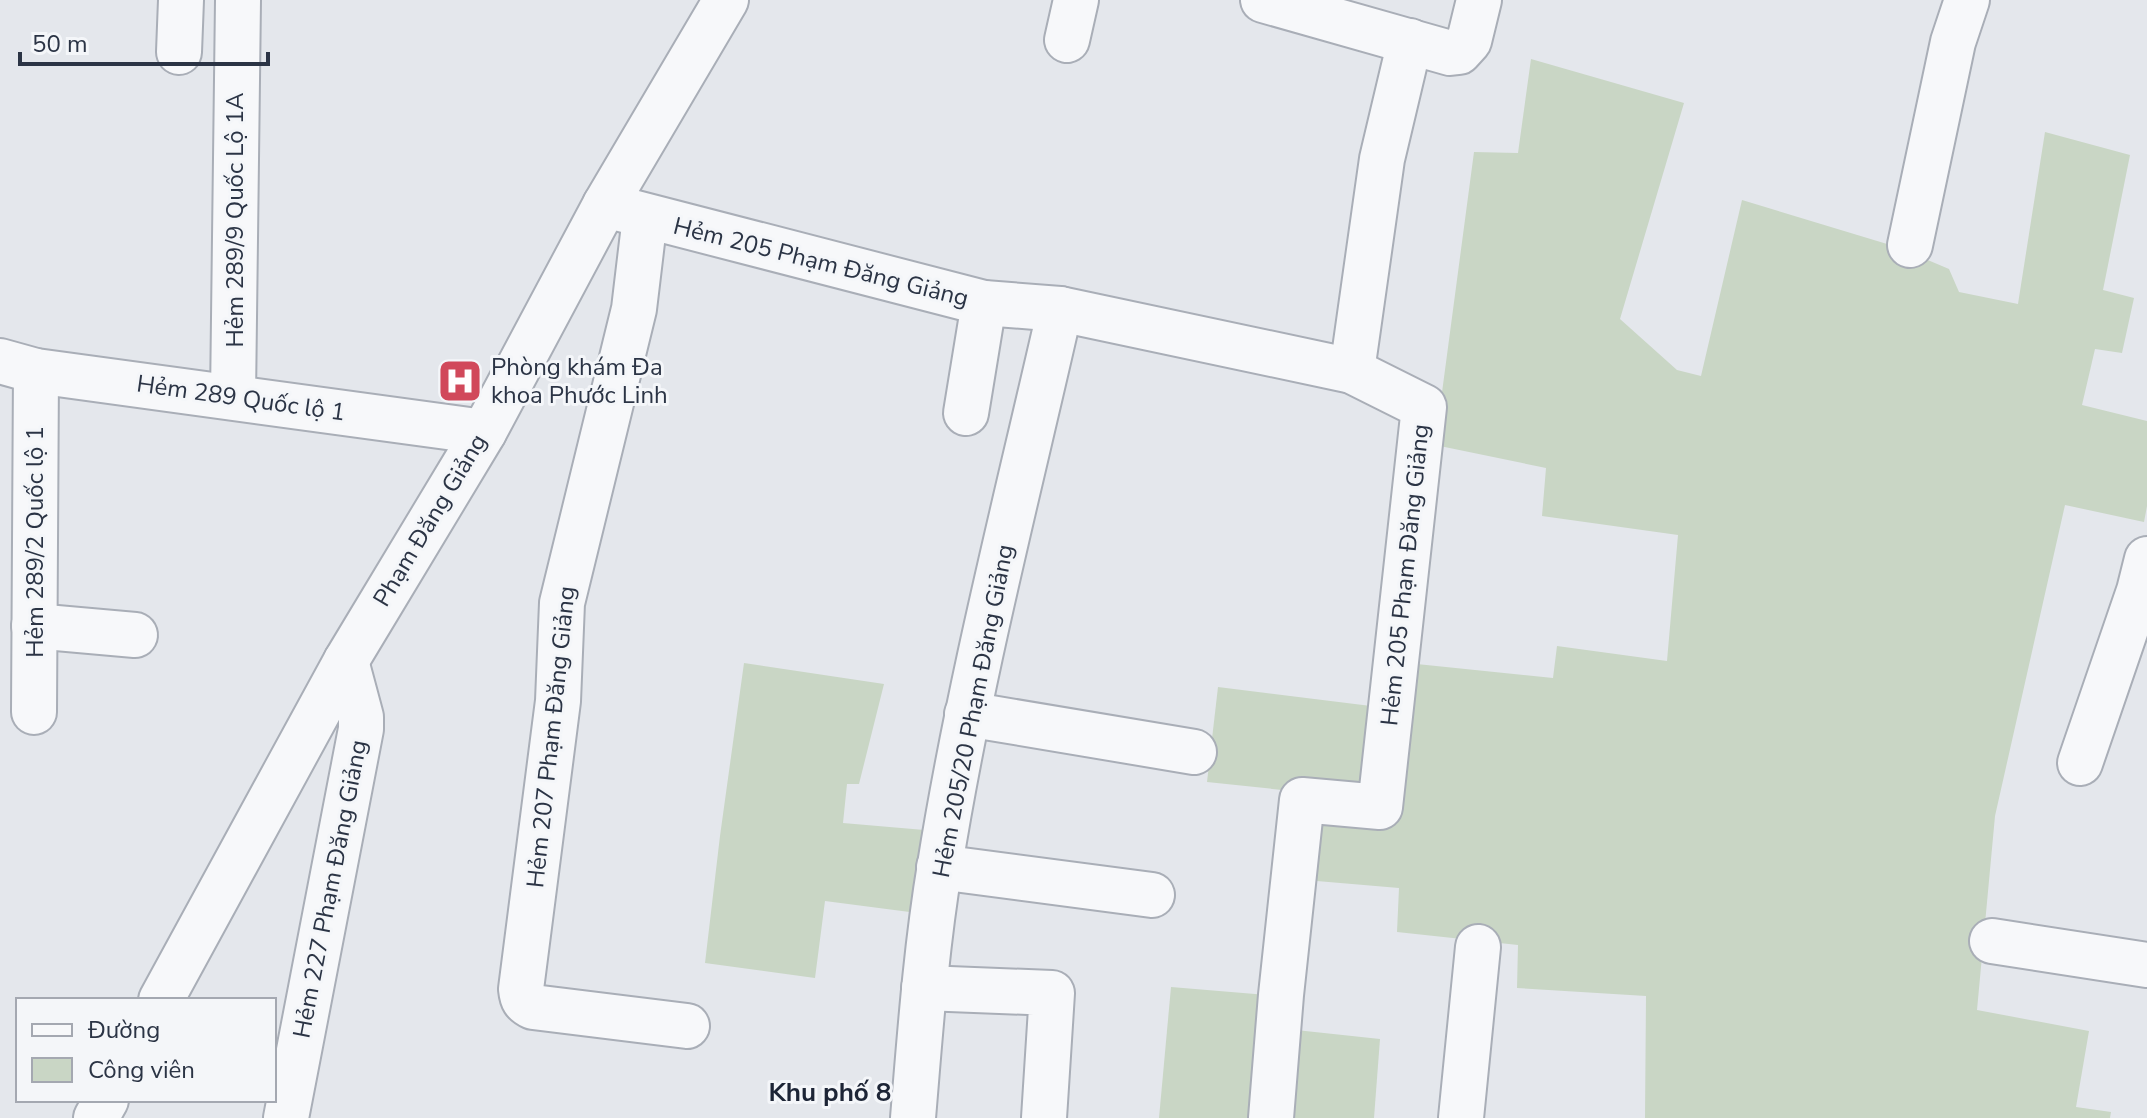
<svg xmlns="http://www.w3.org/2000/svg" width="2147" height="1118" font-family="'Nunito Sans',sans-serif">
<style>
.green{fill:#c9d6c5}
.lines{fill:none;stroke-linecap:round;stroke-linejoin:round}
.minor-casing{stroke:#a9aeb7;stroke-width:48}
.minor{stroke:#f7f8fa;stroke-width:44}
.labels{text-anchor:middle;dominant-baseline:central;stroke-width:6;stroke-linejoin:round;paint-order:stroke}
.street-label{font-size:24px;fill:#2b3445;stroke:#f4f6f9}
.poi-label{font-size:24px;fill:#2b3445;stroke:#f4f6f9;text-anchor:start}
.neighbourhood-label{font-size:26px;font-weight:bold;fill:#1d2536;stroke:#f4f6f9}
</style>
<rect width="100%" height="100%" fill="#e4e7ec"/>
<!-- green -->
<g class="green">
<polygon points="1531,59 1684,103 1620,319 1677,370 1701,376 1742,200 1897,247 1949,269 1959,292 2018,304 2045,132 2130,155 2103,290 2134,298 2122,353 2095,349 2082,405 2147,421 2147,506 2144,522 2065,505 1995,816 1977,1010 2089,1031 2076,1107 2111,1112 2110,1118 1645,1118 1646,996 1517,988 1518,945 1397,932 1399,888 1305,880 1312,814 1389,819 1407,663 1553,678 1557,646 1667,661 1678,535 1542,516 1546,468 1435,445 1474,152 1518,153"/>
<polygon points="744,663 884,684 859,784 847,784 843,823 936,831 925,914 825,901 815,978 705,963 720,836"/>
<polygon points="1218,687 1379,707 1368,799 1207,782"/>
<polygon points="1171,987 1267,995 1256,1118 1159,1118"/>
<polygon points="1296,1030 1380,1039 1374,1118 1289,1118"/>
</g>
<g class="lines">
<!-- minor casing -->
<g class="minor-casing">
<g id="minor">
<polyline points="1263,0 1450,53 1459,52 1469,41 1479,0"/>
<polyline points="1067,40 1076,0"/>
<polyline points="179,52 181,0"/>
<polyline points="605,205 984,303 1060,309 1352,371 1424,407 1380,807 1302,800 1281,995 1271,1118"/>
<path d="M 645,217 L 634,309 L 562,603 L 558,701 L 521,989 C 522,999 524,1003 533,1007 L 687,1026"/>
<polyline points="1910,245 1953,42 1967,0"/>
<polyline points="0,361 36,371 484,432"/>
<polyline points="1352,371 1382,159 1410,41"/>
<polyline points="233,397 238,0"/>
<polyline points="966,413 984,303"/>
<polyline points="34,626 135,635"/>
<polyline points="34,712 36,371"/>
<polyline points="967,714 1194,752"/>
<polyline points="2080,763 2139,591 2147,559"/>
<polyline points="939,867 1152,895"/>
<polyline points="1992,941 2147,965"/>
<polyline points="924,988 1052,993 1044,1118"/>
<polyline points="161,1000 346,661 484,432 605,205 726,0"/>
<polyline points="96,1118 106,1100"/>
<polyline points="286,1118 361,729 361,717 346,661"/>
<path d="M 913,1118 C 920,1034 926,949 940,865 C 970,678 1018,494 1060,309"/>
<polyline points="1461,1118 1478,947"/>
</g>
</g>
<!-- minor -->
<use href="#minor" class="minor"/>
</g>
<!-- icons -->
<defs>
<g id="hospital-square" transform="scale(2.3)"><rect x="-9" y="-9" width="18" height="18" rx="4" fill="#d1495b" stroke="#f4f6f9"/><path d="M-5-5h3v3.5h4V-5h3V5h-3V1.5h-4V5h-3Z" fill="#fff"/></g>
</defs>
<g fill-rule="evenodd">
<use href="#hospital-square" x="460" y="381"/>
</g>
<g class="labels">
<!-- street labels -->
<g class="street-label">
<text transform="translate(235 220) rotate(-90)">Hẻm 289/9 Quốc Lộ 1A</text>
<text transform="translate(821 262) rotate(14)">Hẻm 205 Phạm Đăng Giảng</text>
<text transform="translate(241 398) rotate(8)">Hẻm 289 Quốc lộ 1</text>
<text transform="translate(430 520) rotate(-59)">Phạm Đăng Giảng</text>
<text transform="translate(35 542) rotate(-90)">Hẻm 289/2 Quốc lộ 1</text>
<text transform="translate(1405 575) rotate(-84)">Hẻm 205 Phạm Đăng Giảng</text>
<text transform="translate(973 711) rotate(-79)">Hẻm 205/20 Phạm Đăng Giảng</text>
<text transform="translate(551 737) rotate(-84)">Hẻm 207 Phạm Đăng Giảng</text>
<text transform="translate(330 889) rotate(-79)">Hẻm 227 Phạm Đăng Giảng</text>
</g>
<!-- poi labels -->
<g class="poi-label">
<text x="491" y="367">Phòng khám Đa<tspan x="491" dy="28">khoa Phước Linh</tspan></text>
</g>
<!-- neighbourhood labels -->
<g class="neighbourhood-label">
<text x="830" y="1092">Khu phố 8</text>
</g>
</g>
<!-- legend -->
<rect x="16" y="998" width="260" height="104" fill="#f4f6f9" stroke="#a4a8b1" stroke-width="2"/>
<rect x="32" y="1024" width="40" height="12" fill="#f7f8fa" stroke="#a4a8b1" stroke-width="2"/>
<text x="88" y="1038" font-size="24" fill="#2b3445">Đường</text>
<rect x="32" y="1058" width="40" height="24" fill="#c9d6c5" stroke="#a4a8b1" stroke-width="2"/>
<text x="88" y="1078" font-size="24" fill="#2b3445">Công viên</text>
<!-- scale -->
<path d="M20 52v12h248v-12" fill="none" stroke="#2b3445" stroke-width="4"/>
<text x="32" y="52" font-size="24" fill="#2b3445" stroke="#f4f6f9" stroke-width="6" paint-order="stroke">50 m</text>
</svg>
